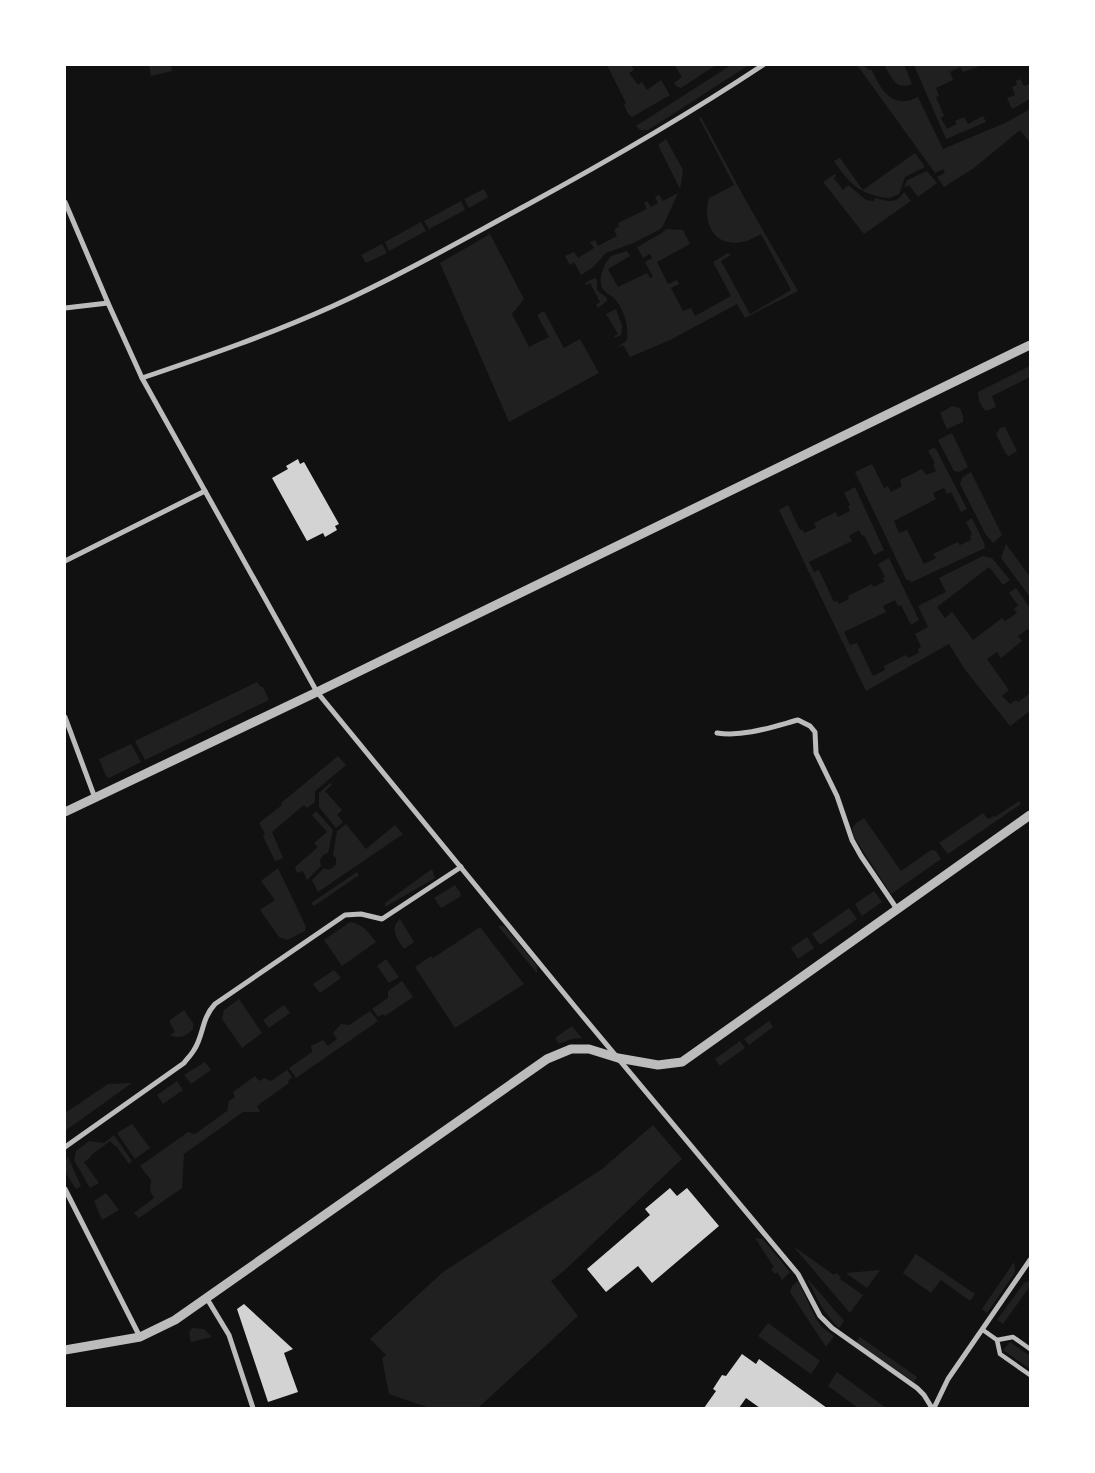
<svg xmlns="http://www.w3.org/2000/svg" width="1095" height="1473" font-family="Mulish,sans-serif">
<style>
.green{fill:#202020}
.building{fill:#d3d3d3}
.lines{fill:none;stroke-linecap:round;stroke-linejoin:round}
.pedestrian{stroke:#bcbcbc;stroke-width:4.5}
.minor{stroke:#bcbcbc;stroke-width:5}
.tertiary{stroke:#bcbcbc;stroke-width:9}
</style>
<rect width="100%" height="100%" fill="#111"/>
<!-- green -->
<g class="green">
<polygon points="149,65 171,65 172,71 151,76"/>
<polygon points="607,65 631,65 634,70 629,73 638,85 642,82 647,90 661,80 670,95 632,117 628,114 624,105 626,103"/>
<polygon points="676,65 716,65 681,88 676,86 674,83 682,77 675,66"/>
<polygon points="731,65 749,65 648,130 640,130 636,126"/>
<path d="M 857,65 L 864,65 L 867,69 L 872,70 C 881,90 892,110 918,97 L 943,149 L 1005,123 L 1030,109 L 1030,143 L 1020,130 L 974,168 L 944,187 L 937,177 L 945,173 L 943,169 L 935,173 Z"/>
<path d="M 884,65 L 904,65 L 912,84 C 895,91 892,77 884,65 Z"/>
<polygon points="914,65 983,65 963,72 960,67 950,72 953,80 936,88 939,96 936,97 944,116 941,118 947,129 957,124 955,121 964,117 968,124 983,116 986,122 946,139"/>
<polygon points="1020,79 1024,86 1030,84 1030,99 1012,109 1007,98 1015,95 1012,87 1017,85 1016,81"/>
<path d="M 701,117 L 745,199 L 798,291 L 745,318 L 737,304 L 670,340 L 630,357 L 623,345 L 620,347 L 619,346 L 627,340 C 629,326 624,310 615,299 C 612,296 605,293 603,289 C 597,280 604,263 611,256 L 627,251 L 630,256 L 608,269 L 618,287 L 647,273 L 650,278 L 653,277 L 645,262 L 652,258 L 650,254 L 643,258 L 637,247 L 662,233 L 666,229 L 683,230 L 690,244 L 657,262 L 668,284 L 677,280 L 679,284 L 671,288 L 683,311 L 691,308 L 695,316 L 731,296 L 713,262 L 728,253 L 731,255 L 721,261 L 750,314 L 791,290 L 761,234 C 755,237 749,241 742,242 C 713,248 702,221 709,198 L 734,185 L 699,118 Z"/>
<polygon points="666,139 683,170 680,189 658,145"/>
<path d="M 915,153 L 925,167 L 905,177 L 899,194 L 890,198 C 862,196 849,184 834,161 L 840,158 L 863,190 Z"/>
<polygon points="927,171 937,183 918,197 909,185 904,188 907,180"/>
<path d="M 835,174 L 836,176 L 834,178 L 843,190 L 848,185 L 866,200 L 874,201 L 875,198 C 887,201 897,205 904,192 L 911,201 L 864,234 L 823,182 Z"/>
<polygon points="484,189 488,197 469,208 464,199"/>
<polygon points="678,193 663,226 659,230 631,244 606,253 592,268 581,275 574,262 570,265 565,256 574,252 578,258 594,248 590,242 595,240 598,246 617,236 614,230 619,226 618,223 647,209 644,203 647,201 651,207 658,203 655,197 659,195 663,201"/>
<polygon points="461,201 465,210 429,229 424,221"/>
<polygon points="421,222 426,231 389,251 385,242"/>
<polygon points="490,234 524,299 512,314 529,347 549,337 537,315 544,311 564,348 580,339 599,373 509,422 440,263"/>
<polygon points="382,244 387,253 366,263 361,255"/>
<polygon points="595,278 597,280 597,290 607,298 607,301 598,308 596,305 600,302 590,283 586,285 585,283"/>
<polygon points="616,309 622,326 621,335 615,338 614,336 618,334 606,314"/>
<path d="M 1030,366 L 1030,377 L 992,396 L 996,407 L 986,411 C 981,407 978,399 978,392 Z"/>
<polygon points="952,406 960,408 963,416 963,422 947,429 940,413"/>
<polygon points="1005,427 1017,451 1009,456 1006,454 996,434 1000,428"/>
<polygon points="952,433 968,467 959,472 954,471 938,440"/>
<polygon points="933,448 936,449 967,509 961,512 951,492 947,494 944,488 933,493 936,499 894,521 899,533 907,530 924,564 936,558 933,554 958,542 960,545 971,540 970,536 972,534 966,522 972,518 984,543 985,548 912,582 906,579 855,472 872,464 884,488 888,486 891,492 902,486 900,480 922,469 926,475 936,471 933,464 935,463 928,451"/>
<polygon points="971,472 1002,535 993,543 986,535 960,484 962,478"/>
<polygon points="855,487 884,550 874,555 864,535 862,536 859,530 849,536 852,541 809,562 814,572 819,570 834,602 837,601 839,604 849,599 848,596 872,584 873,587 884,582 883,578 885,577 878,564 889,558 919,620 911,625 901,605 898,606 895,600 883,606 886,612 844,632 850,645 857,643 873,676 885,670 884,666 906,655 908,658 919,653 918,649 921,647 915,634 928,627 918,606 946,592 939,578 983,556 992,558 1010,580 1003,585 989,567 937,607 945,618 952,612 973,640 1002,618 1005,621 1017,613 1014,609 1018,605 1009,593 1016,588 1030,608 1030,631 1028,629 1018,636 1022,641 1001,658 997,652 987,659 1009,690 1002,696 1010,704 1016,700 1018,702 1030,693 1030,711 1010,726 966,671 949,644 866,691 779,510 788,505 800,530 802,529 804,533 816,528 814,523 836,512 838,517 850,511 848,506 850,505 844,493"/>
<polygon points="1006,544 1030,577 1030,597 1001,558"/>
<polygon points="257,682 261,687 263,687 269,700 145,760 135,741"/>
<polygon points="131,744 141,762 109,778 106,776 99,759"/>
<polygon points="338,756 346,765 315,791 315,802 307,808 304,805 272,832 283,858 275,861 263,836 265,834 259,823 282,805 281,803"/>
<polygon points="330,783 332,785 325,791 342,810 337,815 343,822 336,828 319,807 319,793"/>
<polygon points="1019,801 1021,804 948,854 939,843 983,813 988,819 994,816 995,817"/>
<polygon points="316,811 333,830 328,853 324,854 320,860 321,866 307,880 303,871 297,873 295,867 318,847 314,843 327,832 312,815"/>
<polygon points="864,818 901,871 931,850 936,851 941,859 891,894 854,837 852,829 856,823"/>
<path d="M 346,824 L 366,849 L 395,825 L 403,834 L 318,892 L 312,880 L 324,868 C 329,871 333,869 336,864 L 336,858 L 333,855 L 337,831 Z"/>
<polygon points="278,868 306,927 305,931 287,940 279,937 260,910 275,900 261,881"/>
<polygon points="432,869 435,878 385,907 385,903"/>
<polygon points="357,872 359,875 314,906 311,903"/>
<polygon points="455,885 461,894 460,897 441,908 434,898"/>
<polygon points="874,891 882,902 862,916 855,904"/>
<polygon points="849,908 857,919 820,945 812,934"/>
<path d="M 400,919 L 414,942 L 404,949 C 397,939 389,928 400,919 Z"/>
<path d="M 350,922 C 363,924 368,932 376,942 L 342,966 L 324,940 Z"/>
<polygon points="498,926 504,926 537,966 537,973"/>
<polygon points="480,927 524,984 455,1028 415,967 431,956 433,958"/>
<polygon points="807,937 814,948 798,959 791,948"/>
<polygon points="386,959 399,977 389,983 377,966"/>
<polygon points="334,970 341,978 320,993 313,984"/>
<polygon points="402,981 413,997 385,1016 383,1014 378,1017 372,1009 388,998 388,991"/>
<polygon points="239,999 262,1033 242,1048 222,1019 224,1010"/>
<polygon points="284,1005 290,1013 269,1028 263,1020"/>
<path d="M 184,1010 L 193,1023 L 193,1029 C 186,1037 179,1039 170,1035 L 175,1032 L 169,1021 Z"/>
<polygon points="370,1011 378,1021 296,1078 289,1068 312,1052 311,1046 323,1040 328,1046 337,1039 333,1033 341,1024 349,1025"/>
<polygon points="769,1021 773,1027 749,1045 744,1039"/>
<polygon points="572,1026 582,1038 572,1039 559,1044 555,1038"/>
<polygon points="740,1041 745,1048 720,1066 715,1059"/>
<polygon points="205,1062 211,1070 191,1084 184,1075"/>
<polygon points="287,1070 292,1077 288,1081 289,1083 257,1106 260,1112 243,1112 184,1154 182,1188 139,1218 134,1213 154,1198 150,1191 151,1180 140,1166 188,1132 195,1134 227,1111 229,1101 235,1097 233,1092 255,1076 259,1081 264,1078 271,1081"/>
<polygon points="177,1081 183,1090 163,1104 157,1095"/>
<polygon points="132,1083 65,1131 65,1113 108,1084"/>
<polygon points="132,1124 150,1148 135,1159 117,1133"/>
<polygon points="653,1125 682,1159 566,1269 551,1281 578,1316 478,1408 430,1408 389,1394 382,1358 386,1355 370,1339 443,1272 602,1169"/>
<polygon points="114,1135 132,1161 129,1164 116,1146 115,1146 110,1141 90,1156 91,1157 84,1162 99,1183 90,1188 74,1160 76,1151 89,1141 104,1143"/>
<path d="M 68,1157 L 81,1186 L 76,1189 C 70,1179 60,1168 68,1157 Z"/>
<polygon points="106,1193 119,1210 102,1220 94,1201"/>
<polygon points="755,1238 763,1239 790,1272 782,1280 777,1272 775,1274 771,1269 774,1267"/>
<polygon points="793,1246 834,1275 836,1273 841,1277 840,1279 863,1295 850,1313"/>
<polygon points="916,1254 975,1294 970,1301 941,1280 931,1293 903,1273"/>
<polygon points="1014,1262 1015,1270 1014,1274 987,1313 982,1309"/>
<polygon points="880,1270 867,1288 846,1273"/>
<path d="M 807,1278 L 844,1321 L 839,1328 C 824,1314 816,1297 807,1278 Z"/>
<polygon points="798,1281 816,1319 822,1327 834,1336 826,1347 790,1292 792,1286"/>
<polygon points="1030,1281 1030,1286 1003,1324 997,1320 1024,1283"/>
<polygon points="768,1323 820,1361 811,1374 758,1336"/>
<polygon points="192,1328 204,1329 212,1337 191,1342 189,1332"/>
<polygon points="860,1337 917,1377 914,1382 856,1342"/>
<polygon points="1010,1342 1030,1356 1030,1369 1003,1350"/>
<polygon points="837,1372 886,1408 858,1408 828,1386"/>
</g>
<!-- building -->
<g class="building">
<polygon points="298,459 300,464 304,462 339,524 335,526 337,530 325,537 323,533 307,541 272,478 288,469 286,466"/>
<polygon points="670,1188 677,1196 687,1188 719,1226 652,1283 638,1266 606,1292 587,1269 650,1215 645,1209"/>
<polygon points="244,1304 293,1349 284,1353 298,1392 268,1402 237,1309"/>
<polygon points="742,1354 756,1364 759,1359 827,1408 760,1408 746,1398 739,1408 704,1408 716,1391 713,1389 722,1375 726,1376"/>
</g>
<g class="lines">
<!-- pedestrian -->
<g class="pedestrian">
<polyline points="983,1330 997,1340 1013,1337 1030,1349"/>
<polyline points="997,1340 1000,1354 1030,1375"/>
</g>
<!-- minor -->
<g class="minor">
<polyline points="65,202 108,303 142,378 317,692 581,1014 798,1274 820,1316 832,1328 917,1388 924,1395 932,1408"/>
<polyline points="65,308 108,303"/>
<path d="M 142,378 C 207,356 271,334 333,306 C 399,276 462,240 525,206 C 606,162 686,116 763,65"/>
<polyline points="65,561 205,491"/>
<polyline points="65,717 95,798"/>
<path d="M 717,733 C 744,737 772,727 798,720 L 810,726 L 815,732 L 816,753 L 837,796 L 852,840 L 861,856 L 897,909"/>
<path d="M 65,1147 L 184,1063 C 187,1059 191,1055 194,1050 C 204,1035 201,1019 215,1004 L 345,915 L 361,914 L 382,919 L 461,867"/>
<polyline points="65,1189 140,1337"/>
<polyline points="206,1297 229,1335 253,1408"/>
<polyline points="934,1408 948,1379 1030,1260"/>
</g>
<!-- tertiary -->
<g class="tertiary">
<polyline points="65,812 317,692 1030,345"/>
<polyline points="65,1350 140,1337 175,1320 547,1059 571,1049 589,1049 618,1058 658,1065 682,1062 1030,815"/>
</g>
</g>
<!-- border -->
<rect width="1095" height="1473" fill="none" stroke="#ffffff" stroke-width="132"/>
</svg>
